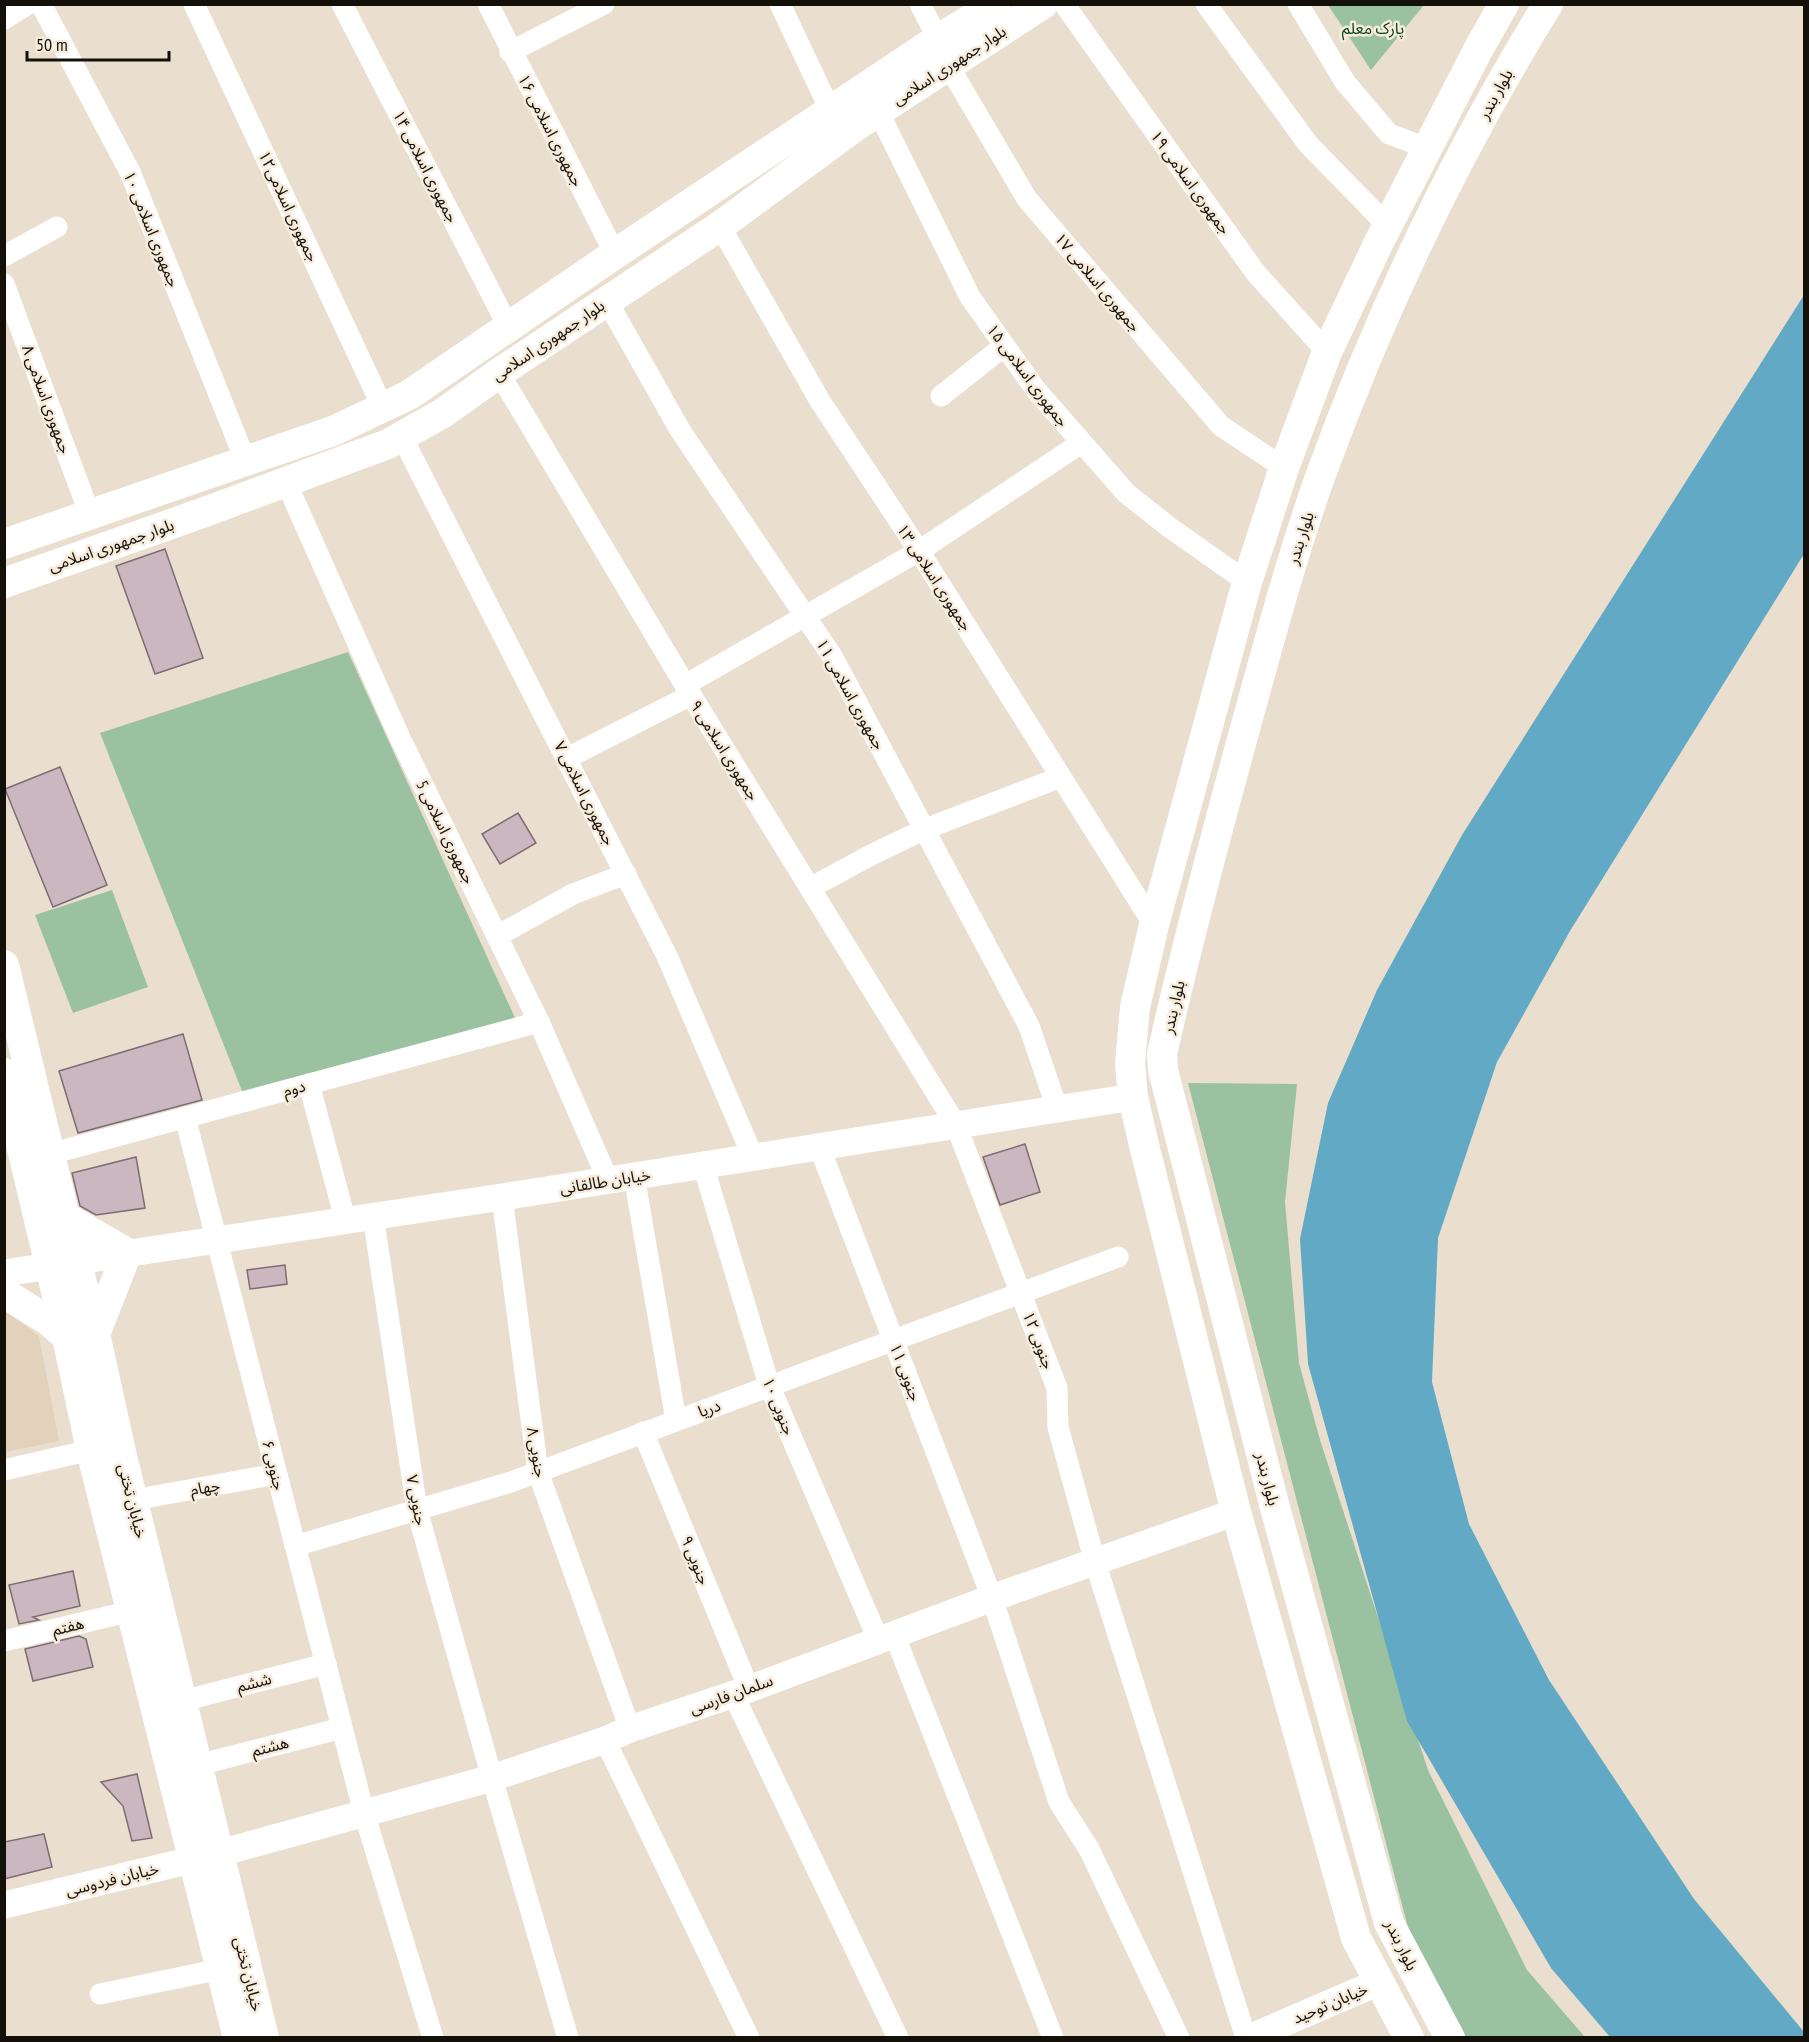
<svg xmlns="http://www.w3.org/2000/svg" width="1809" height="2042" font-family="'PT Sans Narrow','Noto Sans Arabic',sans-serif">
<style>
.built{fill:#e2d2bb}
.green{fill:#9ac1a0}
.water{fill:#61a9c4}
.building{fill:#cab7c0;stroke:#7d6c75;stroke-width:1.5}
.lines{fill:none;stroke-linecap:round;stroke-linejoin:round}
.minor{stroke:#fff;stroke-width:21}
.tertiary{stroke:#fff;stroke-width:27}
.secondary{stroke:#fff;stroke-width:30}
.labels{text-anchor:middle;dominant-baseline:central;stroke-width:5;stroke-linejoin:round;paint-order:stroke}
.park-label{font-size:16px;fill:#06441c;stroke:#f7ecdb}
.street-label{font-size:16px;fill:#13100a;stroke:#f7ecdb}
</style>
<rect width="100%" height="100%" fill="#eadfce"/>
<!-- built -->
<polygon class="built" points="5,1311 39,1336 59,1441 5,1452"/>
<!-- green -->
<g class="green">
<polygon points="1328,5 1424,5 1371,70"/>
<polygon points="348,652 515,1018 246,1101 100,733"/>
<polygon points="112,890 148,987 73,1013 35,915"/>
<polygon points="1188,1083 1297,1084 1285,1202 1299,1363 1320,1440 1428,1770 1527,1970 1585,2037 1466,2037 1412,1943"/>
</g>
<!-- water -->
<polygon class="water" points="1804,295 1804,554 1570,931 1497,1062 1438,1238 1432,1382 1469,1524 1549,1680 1694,1899 1804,2032 1804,2038 1610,2037 1551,1968 1407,1721 1308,1364 1300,1239 1328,1103 1377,990 1462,835"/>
<!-- building -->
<g class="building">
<polygon points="165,549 203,658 155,674 116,566"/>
<polygon points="60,767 107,885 53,907 5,789"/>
<polygon points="518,813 536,843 500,864 482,834"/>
<polygon points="183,1034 202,1100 78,1133 59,1071"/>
<polygon points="1025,1144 1040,1192 1000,1205 983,1157"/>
<polygon points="136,1157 145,1208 96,1215 80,1206 72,1173"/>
<polygon points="285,1265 287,1284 250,1289 247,1270"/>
<polygon points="73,1571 80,1606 33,1617 39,1620 19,1624 9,1585"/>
<polygon points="79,1636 86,1639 93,1667 33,1681 25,1649"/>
<polygon points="137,1774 152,1838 132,1841 123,1806 101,1782"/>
<polygon points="44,1834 52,1867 4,1879 4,1842"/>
</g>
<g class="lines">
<!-- minor -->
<g class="minor">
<polyline points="41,4 130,172 246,462"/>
<polyline points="194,4 383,408"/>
<polyline points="342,4 509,328"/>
<polyline points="488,4 615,254"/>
<polyline points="780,4 831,112"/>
<polyline points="920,4 938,39"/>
<polyline points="1064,4 1255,272 1327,352"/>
<polyline points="1206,4 1308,144 1387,225"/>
<polyline points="1298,4 1345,82 1389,134 1427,148"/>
<polyline points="4,19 28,4"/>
<polyline points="510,52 604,4"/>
<polyline points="948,65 1027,199 1221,426 1284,468"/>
<polyline points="878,111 970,297 1036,390 1126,493 1169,527 1247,582"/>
<polyline points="720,226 820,401 919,551 1154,925"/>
<polyline points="4,256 57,227"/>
<polyline points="4,284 90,515"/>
<polyline points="607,301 680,430 832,656 1029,1026 1057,1108"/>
<polyline points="499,373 691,695 956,1125 1057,1388 1058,1427 1095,1562 1246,2038"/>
<polyline points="941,396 1004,346"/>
<polyline points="402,437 667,956 753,1157"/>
<polyline points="286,482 400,738 539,1022 608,1180"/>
<polyline points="685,685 919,551 1081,443"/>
<polyline points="567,758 691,695"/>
<polyline points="810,888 871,855 925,829 1061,777"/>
<polyline points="497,936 573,894 626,874"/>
<polyline points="309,1084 345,1219"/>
<polyline points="185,1117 364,1813 433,2038"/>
<polyline points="819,1146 992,1598 1059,1802 1089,1849 1179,2038"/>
<polyline points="50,1154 539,1022"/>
<polyline points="703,1165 769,1385 878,1639"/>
<polyline points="634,1176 676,1420"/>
<polyline points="502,1197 538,1472 630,1729"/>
<polyline points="373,1215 417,1510 492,1778 568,2038"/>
<polyline points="643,1432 749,1689"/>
<polyline points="4,1470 91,1450"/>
<polyline points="133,1500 277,1474"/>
<polyline points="295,1546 511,1482 1118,1257"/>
<polyline points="894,1634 1053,2038"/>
<polyline points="4,1641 132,1611"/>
<polyline points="733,1694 898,2038"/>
<polyline points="182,1701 326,1664"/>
<polyline points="605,1740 749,2038"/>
<polyline points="198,1765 342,1728"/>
<polyline points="100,1994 221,1969"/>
</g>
<!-- tertiary -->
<g class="tertiary">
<polyline points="77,1261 502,1197 1133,1097"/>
<polyline points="4,1273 50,1266"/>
<polyline points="4,1905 220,1853 492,1778 605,1740 630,1729 749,1689 992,1598 1236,1512"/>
<polyline points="1249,2038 1379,1982"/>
</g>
<!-- secondary -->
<g class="secondary">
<polyline points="4,544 333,431 409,395 615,254 938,39 996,4"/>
<polyline points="4,583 202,513 388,444 443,413 499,373 720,226 856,126 1043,4"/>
<polyline points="4,965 65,1217 95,1334 121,1452 264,2038"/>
<polyline points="4,1073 67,1337 91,1450 238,2038"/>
<polyline points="65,1217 127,1253 95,1334"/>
<polyline points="4,1293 49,1321 67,1337"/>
<polyline points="1409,2038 1356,1938 1236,1512 1143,1141 1133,1097 1130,1064 1135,1007 1154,925 1247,582 1284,468 1327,352 1380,240 1479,48 1504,4"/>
<path d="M 1450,2038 L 1389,1923 L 1274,1504 L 1163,1070 L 1162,1054 C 1186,947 1214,842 1243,736 C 1267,649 1290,562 1320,477 C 1380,312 1456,153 1548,4"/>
</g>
</g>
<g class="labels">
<!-- park labels -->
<g class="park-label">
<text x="1373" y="28">پارک معلم</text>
</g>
<!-- street labels -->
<g class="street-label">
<text transform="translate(949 65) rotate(-33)">بلوار جمهوری اسلامی</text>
<text transform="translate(1495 94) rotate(-61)">بلوار بندر</text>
<text transform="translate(551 130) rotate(63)">جمهوری اسلامی ۱۶</text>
<text transform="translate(426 166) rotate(63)">جمهوری اسلامی ۱۴</text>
<text transform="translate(1191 182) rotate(54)">جمهوری اسلامی ۱۹</text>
<text transform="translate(289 206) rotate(65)">جمهوری اسلامی۱۲</text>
<text transform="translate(152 229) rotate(68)">جمهوری اسلامی ۱۰</text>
<text transform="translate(1098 282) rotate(50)">جمهوری اسلامی ۱۷</text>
<text transform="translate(548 340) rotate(-34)">بلوار جمهوری اسلامی</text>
<text transform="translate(1028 375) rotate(53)">جمهوری اسلامی ۱۵</text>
<text transform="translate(47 399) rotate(70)">جمهوری اسلامی ۸</text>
<text transform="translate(1300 538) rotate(-72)">بلوار بندر</text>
<text transform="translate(111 545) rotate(-19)">بلوار جمهوری اسلامی</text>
<text transform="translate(935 577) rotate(57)">جمهوری اسلامی ۱۳</text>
<text transform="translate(851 694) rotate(61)">جمهوری اسلامی ۱۱</text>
<text transform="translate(725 750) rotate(58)">جمهوری اسلامی ۹</text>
<text transform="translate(585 793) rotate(63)">جمهوری اسلامی ۷</text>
<text transform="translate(446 832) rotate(64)">جمهوری اسلامی 5</text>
<text transform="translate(1173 1007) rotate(-77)">بلوار بندر</text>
<text transform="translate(294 1088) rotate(-15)">دوم</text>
<text transform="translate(605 1181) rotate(-9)">خیابان طالقانی</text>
<text transform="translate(1039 1340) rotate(69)">۱۲ جنوبی</text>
<text transform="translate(906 1372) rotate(69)">۱۱ جنوبی</text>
<text transform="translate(779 1406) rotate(68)">۱۰ جنوبی</text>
<text transform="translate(709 1408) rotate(-20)">دریا</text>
<text transform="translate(537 1452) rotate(80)">۸ جنوبی</text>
<text transform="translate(274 1465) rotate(76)">۶ جنوبی</text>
<text transform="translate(1268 1479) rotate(76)">بلوار بندر</text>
<text transform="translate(205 1487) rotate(-10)">چهام</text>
<text transform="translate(417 1500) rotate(79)">۷ جنوبی</text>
<text transform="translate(133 1501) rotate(76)">خیابان تختی</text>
<text transform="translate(696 1560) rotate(68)">۹ جنوبی</text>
<text transform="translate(68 1626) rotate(-13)">هفتم</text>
<text transform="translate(254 1682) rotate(-14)">ششم</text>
<text transform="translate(731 1694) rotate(-20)">سلمان فارسی</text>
<text transform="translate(270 1746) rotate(-14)">هشتم</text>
<text transform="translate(112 1879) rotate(-14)">خیابان فردوسی</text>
<text transform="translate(1402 1945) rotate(64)">بلوار بندر</text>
<text transform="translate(249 1974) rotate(76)">خیابان تختی</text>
<text transform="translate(1330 2003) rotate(-23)">خیابان توحید</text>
</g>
</g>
<!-- border -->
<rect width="1809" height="2042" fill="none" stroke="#13100a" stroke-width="12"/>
<!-- scale -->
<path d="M27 51v9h142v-9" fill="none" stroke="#13100a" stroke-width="3"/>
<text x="36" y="51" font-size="18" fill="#13100a" stroke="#f7ecdb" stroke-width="4.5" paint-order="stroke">50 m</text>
</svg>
